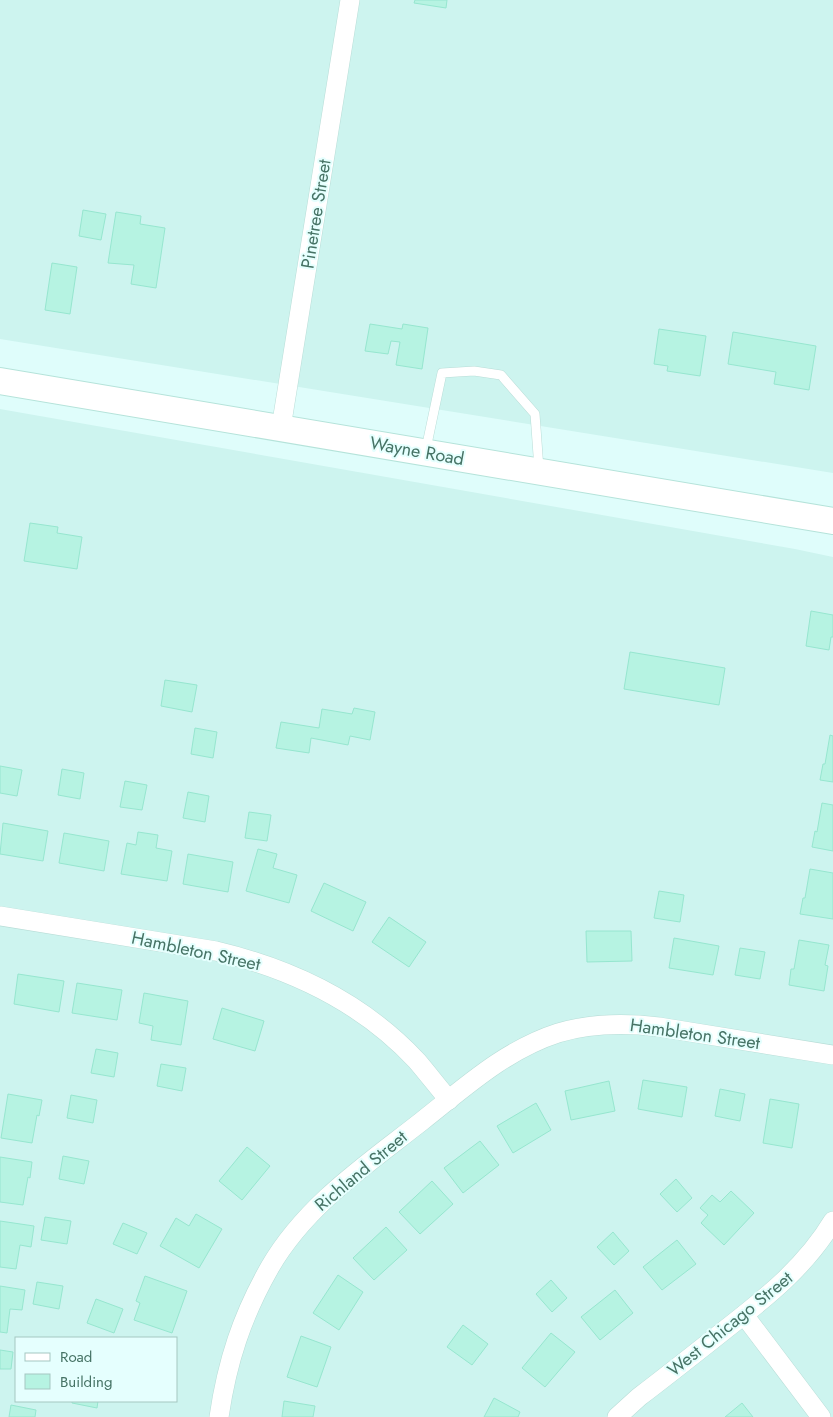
<svg xmlns="http://www.w3.org/2000/svg" width="833" height="1417" font-family="Jost,sans-serif">
<style>
.residential{fill:#cdf4ef;fill-rule:evenodd}
.building{fill:#b6f3e2;stroke:#96e6cf}
.lines{fill:none;stroke-linecap:round;stroke-linejoin:round}
.service-casing{stroke:#b8ddd7;stroke-width:10}
.minor-casing{stroke:#b8ddd7;stroke-width:20}
.secondary-casing{stroke:#b5e3da;stroke-width:28}
.service{stroke:#fff;stroke-width:9}
.minor{stroke:#fff;stroke-width:19}
.secondary{stroke:#fff;stroke-width:26}
.labels{text-anchor:middle;dominant-baseline:central;stroke-width:4;stroke-linejoin:round;paint-order:stroke}
.street-label{font-size:18px;fill:#467365;stroke:#e5fffe}
</style>
<rect width="100%" height="100%" fill="#dffdfb"/>
<!-- residential -->
<g class="residential">
<polygon points="0,0 833,0 833,473 0,339"/>
<path d="M 0,409 L 795,549 L 833,557 L 833,1417 L 0,1417 ZM 16,1338 L 176,1338 L 176,1401 L 16,1401 Z"/>
</g>
<!-- building -->
<g class="building">
<polygon points="415,0 447,0 446,8 414,3"/>
<polygon points="83,210 106,214 101,240 79,236"/>
<polygon points="116,212 141,216 140,224 165,228 156,288 131,284 134,265 108,263"/>
<polygon points="52,263 77,267 70,314 45,310"/>
<polygon points="370,324 402,329 403,324 428,328 422,369 396,365 400,342 391,341 388,354 365,351"/>
<polygon points="659,329 706,336 700,376 667,371 668,366 654,364"/>
<polygon points="733,332 816,346 809,390 774,384 776,372 728,364"/>
<polygon points="30,523 58,527 57,533 82,537 77,569 24,561"/>
<polygon points="811,611 833,615 833,637 831,637 829,650 806,646"/>
<polygon points="630,652 725,668 719,705 624,689"/>
<polygon points="165,680 197,685 192,712 161,706"/>
<polygon points="354,708 375,712 370,740 350,736 348,745 311,738 309,753 276,748 281,722 319,728 322,709 352,714"/>
<polygon points="195,728 217,732 213,758 191,754"/>
<polygon points="830,735 833,736 833,782 820,780 823,764 825,764"/>
<polygon points="0,766 22,770 17,796 0,793"/>
<polygon points="62,769 84,773 80,799 58,795"/>
<polygon points="125,781 147,785 142,810 120,807"/>
<polygon points="188,792 209,796 205,822 183,818"/>
<polygon points="822,803 833,805 833,851 812,847 815,831 817,832"/>
<polygon points="249,812 271,815 267,841 245,838"/>
<polygon points="3,823 48,831 43,861 0,854"/>
<polygon points="138,832 158,835 156,848 172,851 167,881 121,874 127,843 136,845"/>
<polygon points="64,833 109,841 104,871 59,863"/>
<polygon points="258,849 277,854 273,868 297,875 289,903 246,891"/>
<polygon points="188,854 233,862 228,892 183,884"/>
<polygon points="810,869 833,873 833,919 800,914 803,898 805,898"/>
<polygon points="324,883 366,902 353,931 311,911"/>
<polygon points="659,891 684,895 680,922 654,918"/>
<polygon points="389,917 426,942 409,967 372,942"/>
<polygon points="586,931 631,931 632,961 587,962"/>
<polygon points="674,938 719,946 713,975 669,968"/>
<polygon points="799,940 829,945 825,965 828,966 824,991 789,985 791,969 794,969"/>
<polygon points="740,948 765,952 760,979 735,975"/>
<polygon points="18,974 64,981 59,1012 14,1004"/>
<polygon points="77,983 122,990 117,1020 72,1013"/>
<polygon points="144,993 188,1001 181,1045 151,1040 153,1026 139,1023"/>
<polygon points="222,1008 264,1021 255,1051 213,1039"/>
<polygon points="96,1049 118,1053 114,1077 91,1073"/>
<polygon points="161,1064 186,1068 182,1091 157,1086"/>
<polygon points="643,1080 687,1087 682,1117 638,1109"/>
<polygon points="609,1081 615,1111 571,1120 565,1091"/>
<polygon points="720,1089 745,1094 740,1121 715,1116"/>
<polygon points="8,1094 42,1100 39,1116 37,1115 32,1143 1,1138"/>
<polygon points="71,1095 97,1100 93,1123 67,1118"/>
<polygon points="770,1099 799,1104 792,1148 763,1143"/>
<polygon points="536,1103 551,1130 513,1153 497,1126"/>
<polygon points="480,1141 499,1165 463,1193 444,1168"/>
<polygon points="247,1147 270,1166 242,1200 219,1181"/>
<polygon points="63,1156 89,1161 84,1184 59,1179"/>
<polygon points="0,1157 32,1162 30,1178 28,1177 23,1205 0,1202"/>
<polygon points="676,1179 692,1198 677,1212 660,1194"/>
<polygon points="432,1181 453,1204 420,1234 399,1212"/>
<polygon points="731,1191 754,1213 724,1245 701,1223 708,1215 700,1208 712,1195 720,1202"/>
<polygon points="196,1214 222,1229 199,1268 160,1246 176,1218 189,1226"/>
<polygon points="45,1217 71,1221 67,1244 41,1240"/>
<polygon points="0,1221 34,1226 31,1247 20,1245 16,1269 0,1267"/>
<polygon points="123,1223 147,1233 137,1254 113,1244"/>
<polygon points="386,1227 407,1250 374,1280 353,1258"/>
<polygon points="613,1232 629,1251 614,1265 597,1247"/>
<polygon points="677,1240 696,1264 662,1290 643,1267"/>
<polygon points="338,1275 363,1292 339,1330 313,1313"/>
<polygon points="145,1276 187,1291 172,1333 134,1320 140,1303 136,1301"/>
<polygon points="551,1280 567,1298 552,1312 536,1294"/>
<polygon points="37,1282 63,1286 59,1309 33,1304"/>
<polygon points="0,1286 25,1290 22,1310 10,1309 7,1333 0,1332"/>
<polygon points="615,1290 633,1313 600,1340 581,1317"/>
<polygon points="96,1299 123,1309 114,1333 87,1323"/>
<polygon points="463,1325 488,1344 472,1365 447,1347"/>
<polygon points="551,1333 575,1352 545,1387 522,1368"/>
<polygon points="301,1336 331,1347 317,1387 287,1377"/>
<polygon points="0,1350 13,1352 11,1369 0,1369"/>
<polygon points="494,1398 520,1412 518,1417 484,1417"/>
<polygon points="72,1401 98,1401 97,1408 72,1403"/>
<polygon points="284,1401 315,1406 313,1417 282,1417"/>
<polygon points="742,1403 753,1417 725,1417"/>
<polygon points="11,1405 36,1410 35,1417 9,1417"/>
</g>
<g class="lines">
<!-- service casing -->
<g class="service-casing">
<polyline id="service" points="426,449 442,373 474,371 501,375 535,414 539,469"/>
</g>
<!-- minor casing -->
<g class="minor-casing">
<g id="minor">
<polyline points="281,428 350,0"/>
<path d="M 0,916 L 216,951 C 292,969 363,1003 417,1061 C 428,1074 438,1087 449,1100"/>
<polyline points="744,1315 821,1417"/>
<path d="M 219,1417 C 227,1362 242,1316 270,1267 C 306,1205 366,1165 422,1121 C 464,1088 505,1050 558,1033 C 591,1023 625,1023 659,1027 L 833,1055"/>
<path d="M 617,1417 L 639,1397 C 668,1375 697,1352 726,1329 C 767,1297 806,1266 833,1221"/>
</g>
</g>
<!-- secondary casing -->
<g class="secondary-casing">
<polyline id="secondary" points="0,381 833,521"/>
</g>
<!-- service -->
<use href="#service" class="service"/>
<!-- minor -->
<use href="#minor" class="minor"/>
<!-- secondary -->
<use href="#secondary" class="secondary"/>
</g>
<g class="labels">
<!-- street labels -->
<g class="street-label">
<text transform="translate(316 214) rotate(-81)">Pinetree Street</text>
<text transform="translate(417 451) rotate(10)">Wayne Road</text>
<text transform="translate(196 951) rotate(12)">Hambleton Street</text>
<text transform="translate(695 1034) rotate(8)">Hambleton Street</text>
<text transform="translate(361 1171) rotate(-40)">Richland Street</text>
<text transform="translate(730 1324) rotate(-39)">West Chicago Street</text>
</g>
</g>
<!-- legend -->
<rect x="15" y="1337" width="162" height="65" fill="#e5fffe" stroke="#a5c7c1"/>
<rect x="25" y="1353" width="25" height="8" fill="#ffffff" stroke="#a5c7c1"/>
<text x="60" y="1362" font-size="15" fill="#467365">Road</text>
<rect x="25" y="1374" width="25" height="15" fill="#b6f3e2" stroke="#a5c7c1"/>
<text x="60" y="1387" font-size="15" fill="#467365">Building</text>
</svg>
